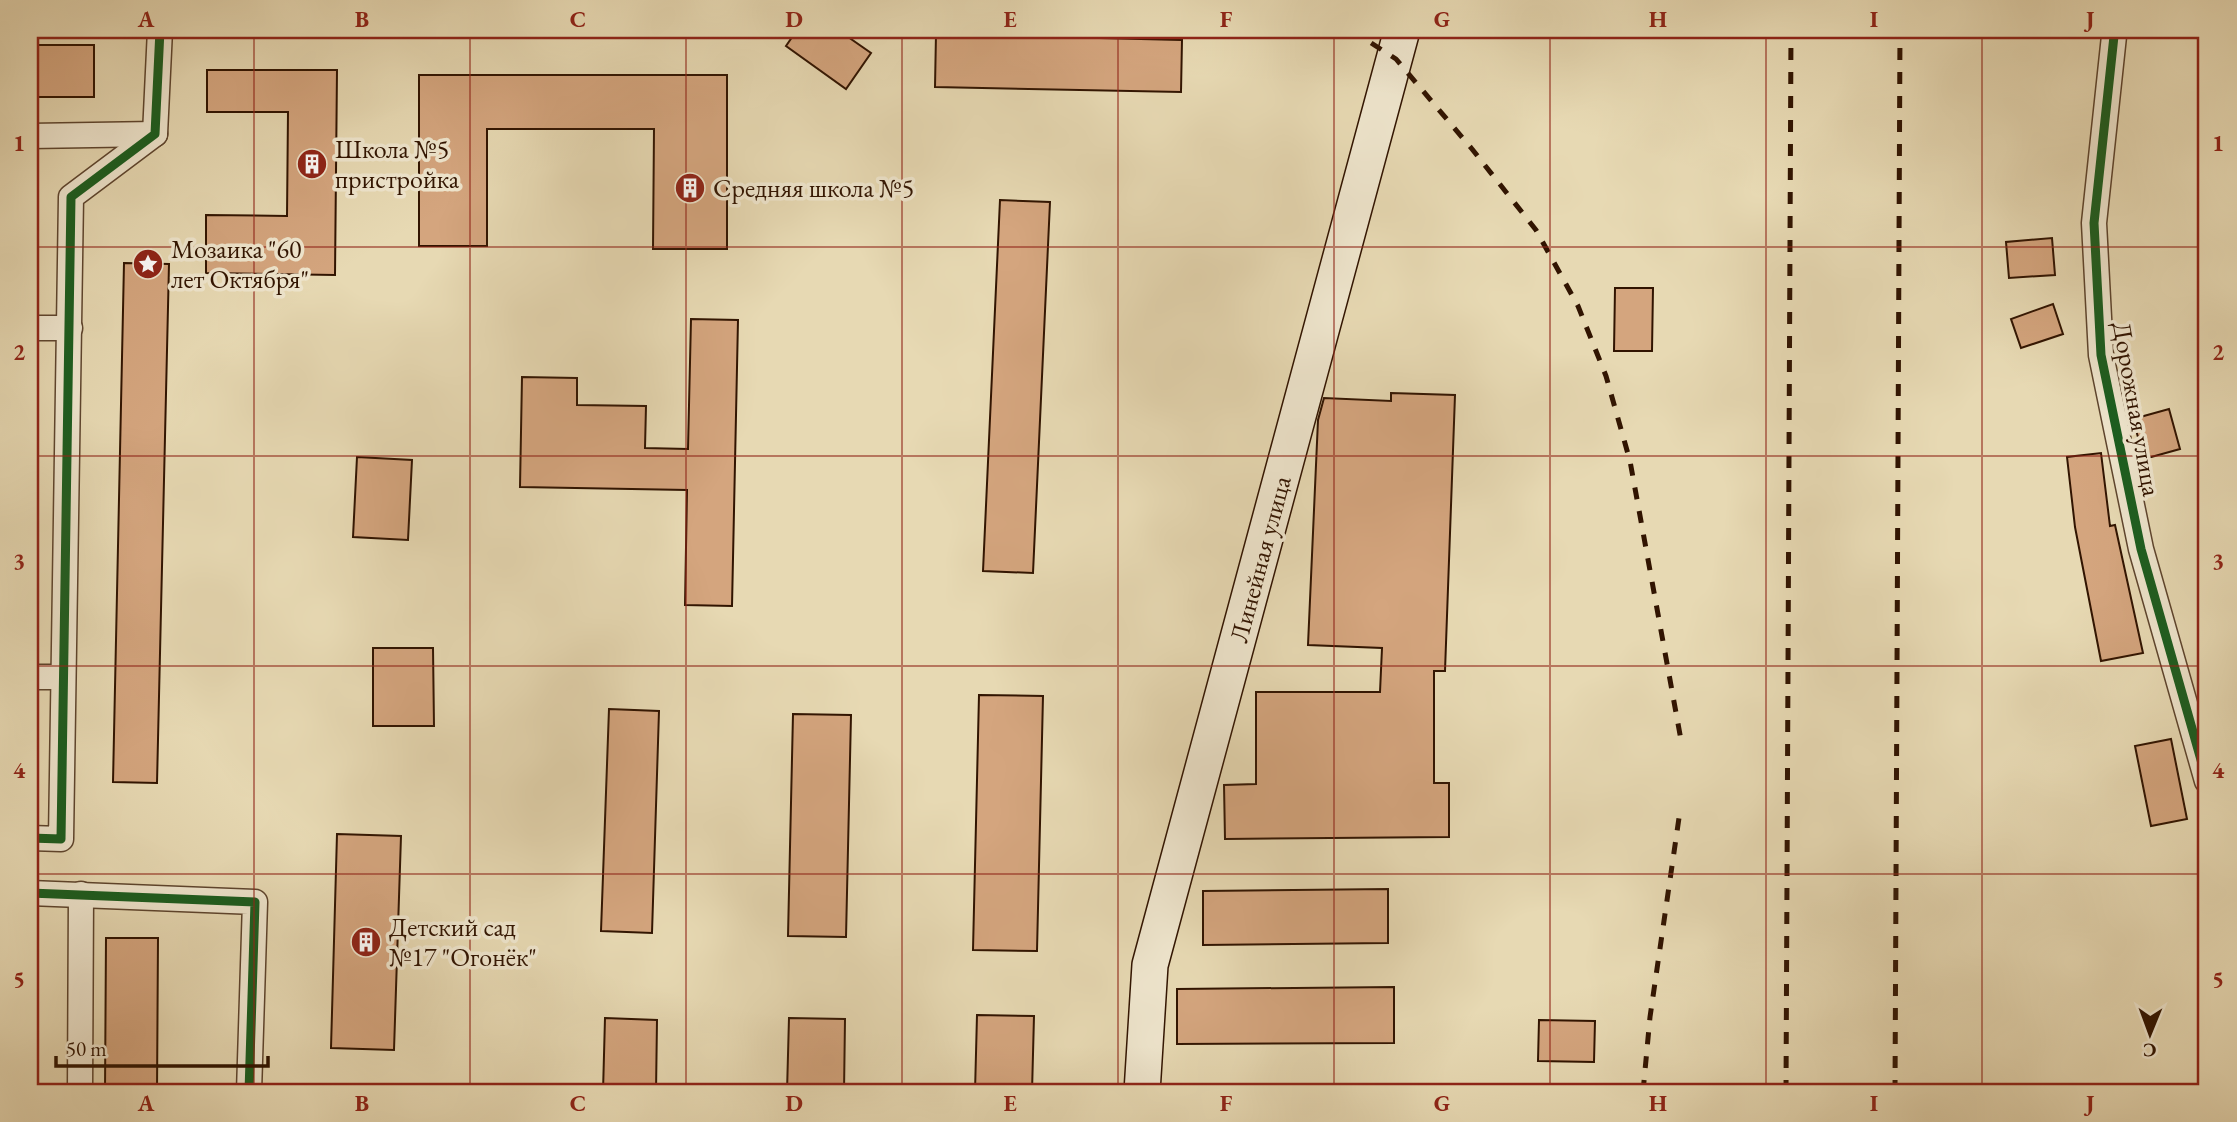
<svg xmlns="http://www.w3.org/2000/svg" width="2237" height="1122" font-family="'EB Garamond',serif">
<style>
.wetland{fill:url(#wetland-marsh);stroke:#746a46;stroke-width:2}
.building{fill:#d4a57e;stroke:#311401;stroke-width:2}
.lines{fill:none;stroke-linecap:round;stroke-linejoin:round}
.street-casing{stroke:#5e452e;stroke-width:27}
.secondary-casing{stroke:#311401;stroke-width:38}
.street{stroke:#efe6ce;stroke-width:24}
.secondary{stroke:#efe6ce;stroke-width:35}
.rail{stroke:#311401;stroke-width:5;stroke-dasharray:12 12;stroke-linecap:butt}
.cycleway-casing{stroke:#efe6ce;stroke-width:13}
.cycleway{stroke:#1b5e20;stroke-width:9}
.grid{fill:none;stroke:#8f2418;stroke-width:2;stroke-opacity:0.55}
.labels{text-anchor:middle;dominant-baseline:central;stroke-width:7;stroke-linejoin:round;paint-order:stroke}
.poi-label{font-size:26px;fill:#311401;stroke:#efe6ce;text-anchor:start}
.street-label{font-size:26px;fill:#311401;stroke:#efe6ce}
.neatline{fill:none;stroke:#8f2418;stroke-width:2.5}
.grid-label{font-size:23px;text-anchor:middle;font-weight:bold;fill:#8f2418}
</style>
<defs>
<pattern id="wetland-marsh" width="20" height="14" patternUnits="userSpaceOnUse" patternTransform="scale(1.75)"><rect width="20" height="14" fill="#b8bf8b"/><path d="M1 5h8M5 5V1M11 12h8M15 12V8" fill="none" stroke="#9fa376"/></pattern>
</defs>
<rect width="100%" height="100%" fill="#e7d9b3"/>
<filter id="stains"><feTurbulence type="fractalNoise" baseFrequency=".00286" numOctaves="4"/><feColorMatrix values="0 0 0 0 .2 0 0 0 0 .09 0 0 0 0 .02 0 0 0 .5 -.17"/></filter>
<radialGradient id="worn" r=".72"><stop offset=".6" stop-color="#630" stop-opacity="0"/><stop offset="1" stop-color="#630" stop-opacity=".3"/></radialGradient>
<!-- wetland -->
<polygon class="wetland" points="2207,128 2207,200 2198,184 2201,136"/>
<!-- building -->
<g class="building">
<polygon points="797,30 838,30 871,53 846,89 786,46"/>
<polygon points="936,34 1182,40 1181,92 935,87"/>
<rect x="30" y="45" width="64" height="52"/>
<polygon points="207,70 337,70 335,275 206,273 206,215 287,216 288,112 207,112"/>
<polygon points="419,75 727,75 727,249 653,249 654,129 487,129 487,246 419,246"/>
<polygon points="1000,200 1050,202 1033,573 983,571"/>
<polygon points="2052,238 2055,275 2009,278 2006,242"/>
<polygon points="124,263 169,264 157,783 113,782"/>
<polygon points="1615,288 1653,288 1652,351 1614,351"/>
<polygon points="2053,304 2063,334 2021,348 2011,319"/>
<polygon points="691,319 738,320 732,606 685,605 687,490 520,487 522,377 577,378 577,405 646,406 645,448 688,449"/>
<polygon points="1391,393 1455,395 1445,671 1434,671 1434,783 1449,783 1449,837 1225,839 1224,785 1256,784 1256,692 1380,692 1382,648 1308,645 1318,420 1324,398 1391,401"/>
<polygon points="2169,409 2180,449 2144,459 2133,419"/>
<polygon points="2101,453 2110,526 2115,525 2143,653 2101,661 2075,527 2067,457"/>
<polygon points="357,457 412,460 408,540 353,537"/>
<polygon points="373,648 433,648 434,726 373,726"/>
<polygon points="979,695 1043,696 1037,951 973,950"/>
<polygon points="609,709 659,711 652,933 601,931"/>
<polygon points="793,714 851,715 846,937 788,936"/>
<polygon points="2171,739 2187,819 2151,826 2135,746"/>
<polygon points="337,834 401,836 394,1050 331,1048"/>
<polygon points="1388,889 1388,943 1203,945 1203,891"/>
<polygon points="106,938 158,938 157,1092 105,1092"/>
<polygon points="1394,987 1394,1043 1177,1044 1177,989"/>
<polygon points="977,1015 1034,1016 1032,1092 975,1092"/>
<polygon points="605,1018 657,1020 656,1092 603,1092"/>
<polygon points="789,1018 845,1019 844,1092 787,1092"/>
<polygon points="1539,1020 1595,1021 1594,1062 1538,1061"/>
</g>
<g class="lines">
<!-- street casing -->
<g class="street-casing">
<g id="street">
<polyline points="2114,36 2094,223 2101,355 2141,549 2207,781"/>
<polyline points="30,136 155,134"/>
<polyline points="30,328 70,328"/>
<polyline points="30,677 63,677"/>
<polyline points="30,838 61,839 71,197 155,134 160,30"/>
<polyline points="30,893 255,902 249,1092"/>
<polyline points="80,1092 81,894"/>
</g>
</g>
<!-- secondary casing -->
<g class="secondary-casing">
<polyline id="secondary" points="1142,1092 1150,965 1402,30"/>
</g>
<!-- street -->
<use href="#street" class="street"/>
<!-- secondary -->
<use href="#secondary" class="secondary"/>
<!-- rail -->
<g class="rail">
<polyline points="1351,30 1396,59 1472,149 1536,230 1578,306 1606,376 1630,461 1681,740"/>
<polyline points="1643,1092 1650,1017 1680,811"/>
<polyline points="1786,1092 1791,30"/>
<polyline points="1895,1092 1900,30"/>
</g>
<!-- cycleway casing -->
<g class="cycleway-casing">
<g id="cycleway">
<polyline points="2114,36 2094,223 2101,355 2141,549 2207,781"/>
<polyline points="30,838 61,839 71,197 155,134 160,30"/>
<polyline points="30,893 255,902 249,1092"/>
</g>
</g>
<!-- cycleway -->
<use href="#cycleway" class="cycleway"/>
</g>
<!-- grid -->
<path class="grid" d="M 254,30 L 254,1092M 470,30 L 470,1092M 686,30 L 686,1092M 902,30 L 902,1092M 1118,30 L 1118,1092M 1334,30 L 1334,1092M 1550,30 L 1550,1092M 1766,30 L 1766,1092M 1982,30 L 1982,1092M 30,247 L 2207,247M 30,456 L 2207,456M 30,666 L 2207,666M 30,874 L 2207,874"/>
<!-- icons -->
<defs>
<g id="building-disc" transform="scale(1.575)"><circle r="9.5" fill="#8f2418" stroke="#efe6ce"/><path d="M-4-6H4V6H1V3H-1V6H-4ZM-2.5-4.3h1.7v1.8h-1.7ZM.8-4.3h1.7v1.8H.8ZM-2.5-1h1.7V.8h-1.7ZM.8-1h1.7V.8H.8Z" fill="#fff"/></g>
<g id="sight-disc" transform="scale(1.575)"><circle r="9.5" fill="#8f2418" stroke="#efe6ce"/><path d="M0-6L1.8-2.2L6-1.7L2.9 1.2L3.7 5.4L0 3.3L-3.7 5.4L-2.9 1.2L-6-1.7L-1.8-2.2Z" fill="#fff"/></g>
</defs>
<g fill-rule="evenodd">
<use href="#building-disc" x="312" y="164"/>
<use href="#building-disc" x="690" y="188"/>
<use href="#sight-disc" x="148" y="264"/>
<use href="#building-disc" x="366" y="942"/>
</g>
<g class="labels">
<!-- poi labels -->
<g class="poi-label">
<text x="335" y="149">Школа №5<tspan x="335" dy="30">пристройка</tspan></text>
<text x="713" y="188">Средняя школа №5</text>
<text x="171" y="249">Мозаика "60<tspan x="171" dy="30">лет Октября"</tspan></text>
<text x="389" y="927">Детский сад<tspan x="389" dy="30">№17 "Огонёк"</tspan></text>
</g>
<!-- street labels -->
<g class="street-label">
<text transform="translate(2137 409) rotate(80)">Дорожная улица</text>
<text transform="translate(1260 559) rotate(-75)">Линейная улица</text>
</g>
</g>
<!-- margin -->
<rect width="2237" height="1122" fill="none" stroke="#e7d9b3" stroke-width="77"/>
<!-- north arrow -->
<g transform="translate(2150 1034) rotate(181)" stroke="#efe6ce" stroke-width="5" paint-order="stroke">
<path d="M0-5L12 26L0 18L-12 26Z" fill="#311401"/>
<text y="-10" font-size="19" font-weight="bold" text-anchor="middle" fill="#311401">С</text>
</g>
<!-- scale -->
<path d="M56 1056v10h212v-10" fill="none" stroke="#311401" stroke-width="3.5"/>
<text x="66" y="1056" font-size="21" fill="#311401" stroke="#efe6ce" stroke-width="5" paint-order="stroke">50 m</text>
<rect x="38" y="38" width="2160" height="1046" class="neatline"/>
<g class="grid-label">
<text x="146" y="27">A</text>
<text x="362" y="27">B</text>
<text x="578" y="27">C</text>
<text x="794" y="27">D</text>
<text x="1010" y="27">E</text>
<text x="1226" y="27">F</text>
<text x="1442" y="27">G</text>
<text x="1658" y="27">H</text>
<text x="1874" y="27">I</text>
<text x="2090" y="27">J</text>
<text x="19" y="151">1</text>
<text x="2218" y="151">1</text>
<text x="19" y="360">2</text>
<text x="2218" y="360">2</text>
<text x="19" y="569">3</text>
<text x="2218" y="569">3</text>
<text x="19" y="778">4</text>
<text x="2218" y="778">4</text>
<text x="19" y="987">5</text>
<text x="2218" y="987">5</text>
<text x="146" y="1111">A</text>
<text x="362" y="1111">B</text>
<text x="578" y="1111">C</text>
<text x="794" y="1111">D</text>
<text x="1010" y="1111">E</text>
<text x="1226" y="1111">F</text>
<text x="1442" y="1111">G</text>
<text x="1658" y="1111">H</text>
<text x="1874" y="1111">I</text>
<text x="2090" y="1111">J</text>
</g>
<rect width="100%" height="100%" filter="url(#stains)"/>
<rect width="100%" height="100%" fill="url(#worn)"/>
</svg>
